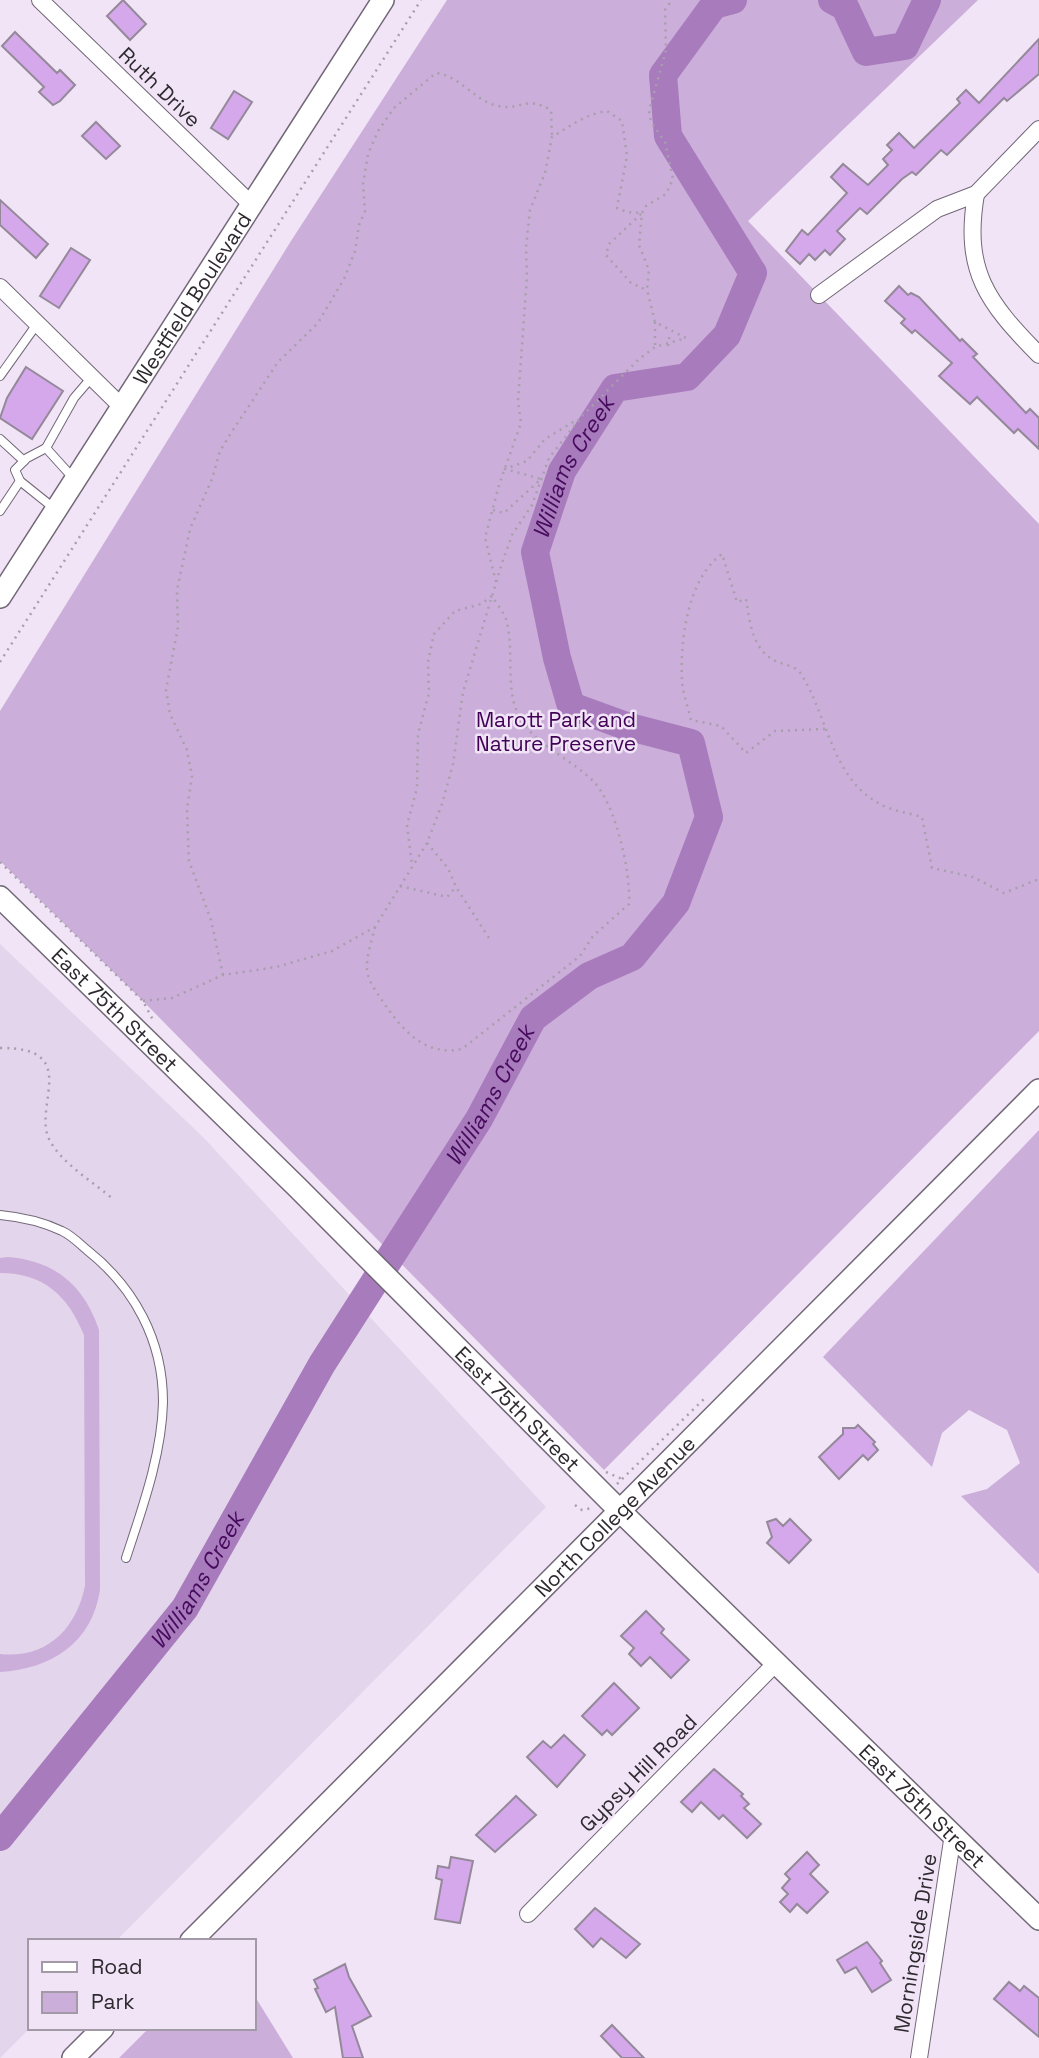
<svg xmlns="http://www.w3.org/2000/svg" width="1039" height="2058" font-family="'Space Grotesk',sans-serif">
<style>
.built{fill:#e3d5eb}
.green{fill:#cbaed9}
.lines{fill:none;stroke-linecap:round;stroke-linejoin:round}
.river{stroke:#a87bbc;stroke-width:28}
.building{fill:#d5a7eb;stroke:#948999;stroke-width:2}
.lane-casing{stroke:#726877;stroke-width:10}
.street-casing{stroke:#726877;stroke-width:18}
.secondary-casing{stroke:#726877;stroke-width:24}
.path{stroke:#a89fac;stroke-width:2.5;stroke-dasharray:2 5;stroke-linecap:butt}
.lane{stroke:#fff;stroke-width:8}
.street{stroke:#fff;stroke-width:16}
.secondary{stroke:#fff;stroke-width:21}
.labels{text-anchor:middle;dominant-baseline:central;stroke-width:5;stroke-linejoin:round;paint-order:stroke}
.street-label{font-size:21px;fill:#2e2a30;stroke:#f0e4f6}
.park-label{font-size:21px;fill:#410256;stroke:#f0e4f6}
.water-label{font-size:23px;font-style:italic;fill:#470b5d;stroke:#f0e4f6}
</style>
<rect width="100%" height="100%" fill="#f0e4f6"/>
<!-- built -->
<polygon class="built" points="0,944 203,1137 546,1507 116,1941 30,1941 30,2028 0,2058"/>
<!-- green -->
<g class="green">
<polygon points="447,0 978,0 748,221 1039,524 1039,1031 604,1470 143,1001 0,861 0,711 291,241"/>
<polygon points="1039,1130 1039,1574 961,1496 987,1489 1020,1463 1007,1430 969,1410 942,1433 932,1467 823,1357"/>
<path d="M 8,1257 C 55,1261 84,1285 99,1330 L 100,1590 C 92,1643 51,1669 0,1672 L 0,1654 C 47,1659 76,1629 85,1586 L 84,1335 C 68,1296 44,1273 0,1273 L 0,1258 Z"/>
<polygon points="254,1995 293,2058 119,2058 149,2028 254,2028"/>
</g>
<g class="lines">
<!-- river -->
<g class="river">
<polyline points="832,0 845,7 866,52 905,46 927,0"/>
<path id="s1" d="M 0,1837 L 185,1608 L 322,1364 L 479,1119 L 533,1018 L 589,976 L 632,957 L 676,903 L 709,817 L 691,743 L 626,726 L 571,706 L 557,658 L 535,552 L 562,471 L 615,388 L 687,377 L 727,335 L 753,273 L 668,136 L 663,75 L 714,5 L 733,0"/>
</g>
</g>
<!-- building -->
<g class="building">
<polygon points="123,0 146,24 130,40 107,16"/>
<polygon points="15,32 57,73 60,70 75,85 60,101 53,105 39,92 44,87 2,46"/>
<polygon points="1039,39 1039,74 1007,101 1004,98 947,155 941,150 916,175 912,172 902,179 867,214 860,208 837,231 845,239 830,255 825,250 815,260 809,254 800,264 786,251 802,230 808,235 847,193 831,177 843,164 868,185 888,165 883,159 892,150 887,145 899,133 914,148 960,103 957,99 966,90 979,103"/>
<polygon points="234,91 252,102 228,139 211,128"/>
<polygon points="96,122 120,146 106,159 82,136"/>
<polygon points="0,200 48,244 36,258 0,225"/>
<polygon points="71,248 90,260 59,308 40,296"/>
<polygon points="899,286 908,295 911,293 919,297 960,341 962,339 977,354 973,357 1026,413 1030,409 1039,418 1039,449 1018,429 1014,433 977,397 970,404 939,376 952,363 915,330 912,333 901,323 905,319 885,301"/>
<polygon points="26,367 63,391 32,439 0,418 7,398"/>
<polygon points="858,1425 875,1442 873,1444 878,1450 868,1460 863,1455 839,1479 819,1457 843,1434 843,1428 855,1428"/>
<polygon points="776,1519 783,1526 790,1519 811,1540 789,1563 767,1543 772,1537 767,1522"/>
<polygon points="646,1611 664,1629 661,1633 689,1660 671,1678 650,1657 641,1666 629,1654 634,1648 621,1636"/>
<polygon points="614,1683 639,1708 612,1735 607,1730 602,1735 582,1716"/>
<polygon points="564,1735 585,1755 557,1787 527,1757 543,1741 551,1748"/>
<polygon points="714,1769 743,1794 741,1796 749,1804 744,1808 761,1824 747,1838 723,1815 719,1819 701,1802 692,1812 681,1802"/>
<polygon points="516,1796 536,1815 495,1852 476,1835"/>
<polygon points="807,1852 819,1865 810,1874 828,1892 807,1913 797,1904 790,1912 780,1902 788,1894 782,1888 790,1879 785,1874"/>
<polygon points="451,1857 473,1861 460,1923 435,1919 442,1880 436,1878 438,1866 449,1868"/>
<polygon points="595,1908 640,1944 626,1958 601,1938 593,1947 575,1929"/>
<polygon points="867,1942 882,1961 880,1963 891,1980 872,1992 856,1967 845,1973 837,1960"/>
<polygon points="345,1964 349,1977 371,2016 352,2026 363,2058 343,2058 335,2007 326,2012 315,1989 318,1988 314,1980"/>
<polygon points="1009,1982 1020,1991 1024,1986 1039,1998 1039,2037 994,1999"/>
<polygon points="612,2025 644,2058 622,2058 601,2036"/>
</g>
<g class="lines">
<!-- lane casing -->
<g class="lane-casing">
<g id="lane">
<polyline points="0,376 37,324"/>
<polyline points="0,439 24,461"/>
<polyline points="46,448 27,458 15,470 20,481 55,509"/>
<polyline points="74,479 46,448 74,398 92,377"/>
<polyline points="0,511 20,481"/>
<path d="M 0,1215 C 21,1217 43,1222 62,1231 C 71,1235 80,1244 87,1250 C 135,1288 163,1341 163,1402 C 162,1454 142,1509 126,1558"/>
</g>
</g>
<!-- street casing -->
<g class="street-casing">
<g id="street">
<polyline points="40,0 252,205"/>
<path d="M 976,194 C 963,271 987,302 1039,355"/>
<polyline points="0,287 122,407"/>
<polyline points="819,295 937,209 976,194 1039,129"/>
<polyline points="528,1914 777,1662"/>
<polyline points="919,2058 953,1834"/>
</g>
</g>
<!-- secondary casing -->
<g class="secondary-casing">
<g id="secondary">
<path id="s2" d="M 0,597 L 383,0"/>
<path id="s3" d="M 0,897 L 297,1187 L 620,1511 L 1039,1919"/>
<path id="s4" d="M 191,1941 L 1039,1090"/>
<polyline points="73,2058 103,2028"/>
</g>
</g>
<!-- path -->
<g class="path">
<polyline points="655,322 655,347"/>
<polyline points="668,346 670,332"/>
<polyline points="493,510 504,513 541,479 505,469 527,461 545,439 578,419"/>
<path d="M 496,582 L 485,538 L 499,485 L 521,423 L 518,401 L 527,276 L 526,247 L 530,210 L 545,173 L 552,137 C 570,126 586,114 607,111 L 622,121 L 627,156 L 617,208 L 627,212 L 642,213 L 609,244 L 606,255 L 631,283 L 647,290"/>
<polyline points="0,662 421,0"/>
<path d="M 825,729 L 775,731 L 746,753 L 721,726 L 691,720 C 688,707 683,694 682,682 C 680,641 687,579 722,554 L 737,602 L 746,599 C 750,622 752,652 778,662 C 786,665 797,667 801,674 C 828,716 831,778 880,804 C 892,811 909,813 922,817 L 932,868 L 973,877 L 1004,893 L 1039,879"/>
<polyline points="427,843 448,868 456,887 489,938"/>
<polyline points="0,862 143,1001 153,1020"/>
<polyline points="400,886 447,897 456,887"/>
<path d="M 375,927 C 372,940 366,957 367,970 C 368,980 375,990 381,999 C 401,1028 423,1057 462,1049 L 580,956 L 593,936 L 629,904 C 631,873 616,805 594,782 C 575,762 539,746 524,724 C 502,695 516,653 506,619 C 503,611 496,603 492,596 L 481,604 L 455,611 L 434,634 L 428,662 L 429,693 L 418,734 L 417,788 L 407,825 L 412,865"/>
<path d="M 223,975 L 211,920 L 189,861 L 187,810 L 192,776 L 187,750 L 170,714 L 166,690 L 178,627 L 177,590 L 190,529 L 212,479 L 220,451 L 229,436 L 278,362 L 318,323 L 345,277 L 355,251 L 359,225 L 365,211 L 363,184 L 368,154 L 378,131 L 394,108 L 436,73 C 461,76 474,101 498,106 C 520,111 525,95 551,110 L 552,137"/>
<polyline points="143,1001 172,998 223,975 276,967 332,951 375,927 427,843 442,804 453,764 463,692 502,563 512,535 532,505 549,458 581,417 638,360 655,347 686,338 655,322 647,290 649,270 639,245 642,213 646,206 666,194 673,179 665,142 651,122 649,111 666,50 665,10 672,0"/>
<path d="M 0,1048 C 82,1047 33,1105 49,1139 C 60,1162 93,1182 113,1199"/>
<polyline points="606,1472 622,1479"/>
<polyline points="617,1484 705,1398"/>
<polyline points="575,1505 582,1510 592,1508"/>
</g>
<!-- lane -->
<use href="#lane" class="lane"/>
<!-- street -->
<use href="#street" class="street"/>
<!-- secondary -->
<use href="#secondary" class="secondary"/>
</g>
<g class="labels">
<!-- street labels -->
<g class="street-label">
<text transform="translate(160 87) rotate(44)">Ruth Drive</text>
<text stroke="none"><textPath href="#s2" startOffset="355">Westfield Boulevard</textPath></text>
<text stroke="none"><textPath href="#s3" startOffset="161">East 75th Street</textPath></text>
<text stroke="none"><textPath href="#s3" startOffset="728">East 75th Street</textPath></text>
<text stroke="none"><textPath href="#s4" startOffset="600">North College Avenue</textPath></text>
<text transform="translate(638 1773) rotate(-45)">Gypsy Hill Road</text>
<text stroke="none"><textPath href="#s3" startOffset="1295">East 75th Street</textPath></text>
<text transform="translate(915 1943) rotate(-81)">Morningside Drive</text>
</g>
<!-- park labels -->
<g class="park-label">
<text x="556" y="719">Marott Park and<tspan x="556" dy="24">Nature Preserve</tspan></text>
</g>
<!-- water labels -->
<g class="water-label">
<text stroke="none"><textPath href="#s1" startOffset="1712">Williams Creek</textPath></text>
<text stroke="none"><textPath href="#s1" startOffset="891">Williams Creek</textPath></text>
<text stroke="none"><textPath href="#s1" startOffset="324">Williams Creek</textPath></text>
</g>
</g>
<!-- legend -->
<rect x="28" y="1939" width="228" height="91" fill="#f0e4f6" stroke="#a29aa7" stroke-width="2"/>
<rect x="42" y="1962" width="35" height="10" fill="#ffffff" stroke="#a29aa7" stroke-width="2"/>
<text x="91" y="1974" font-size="21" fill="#2e2a30">Road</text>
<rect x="42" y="1992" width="35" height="21" fill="#cbaed9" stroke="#a29aa7" stroke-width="2"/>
<text x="91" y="2009" font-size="21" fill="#2e2a30">Park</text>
</svg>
